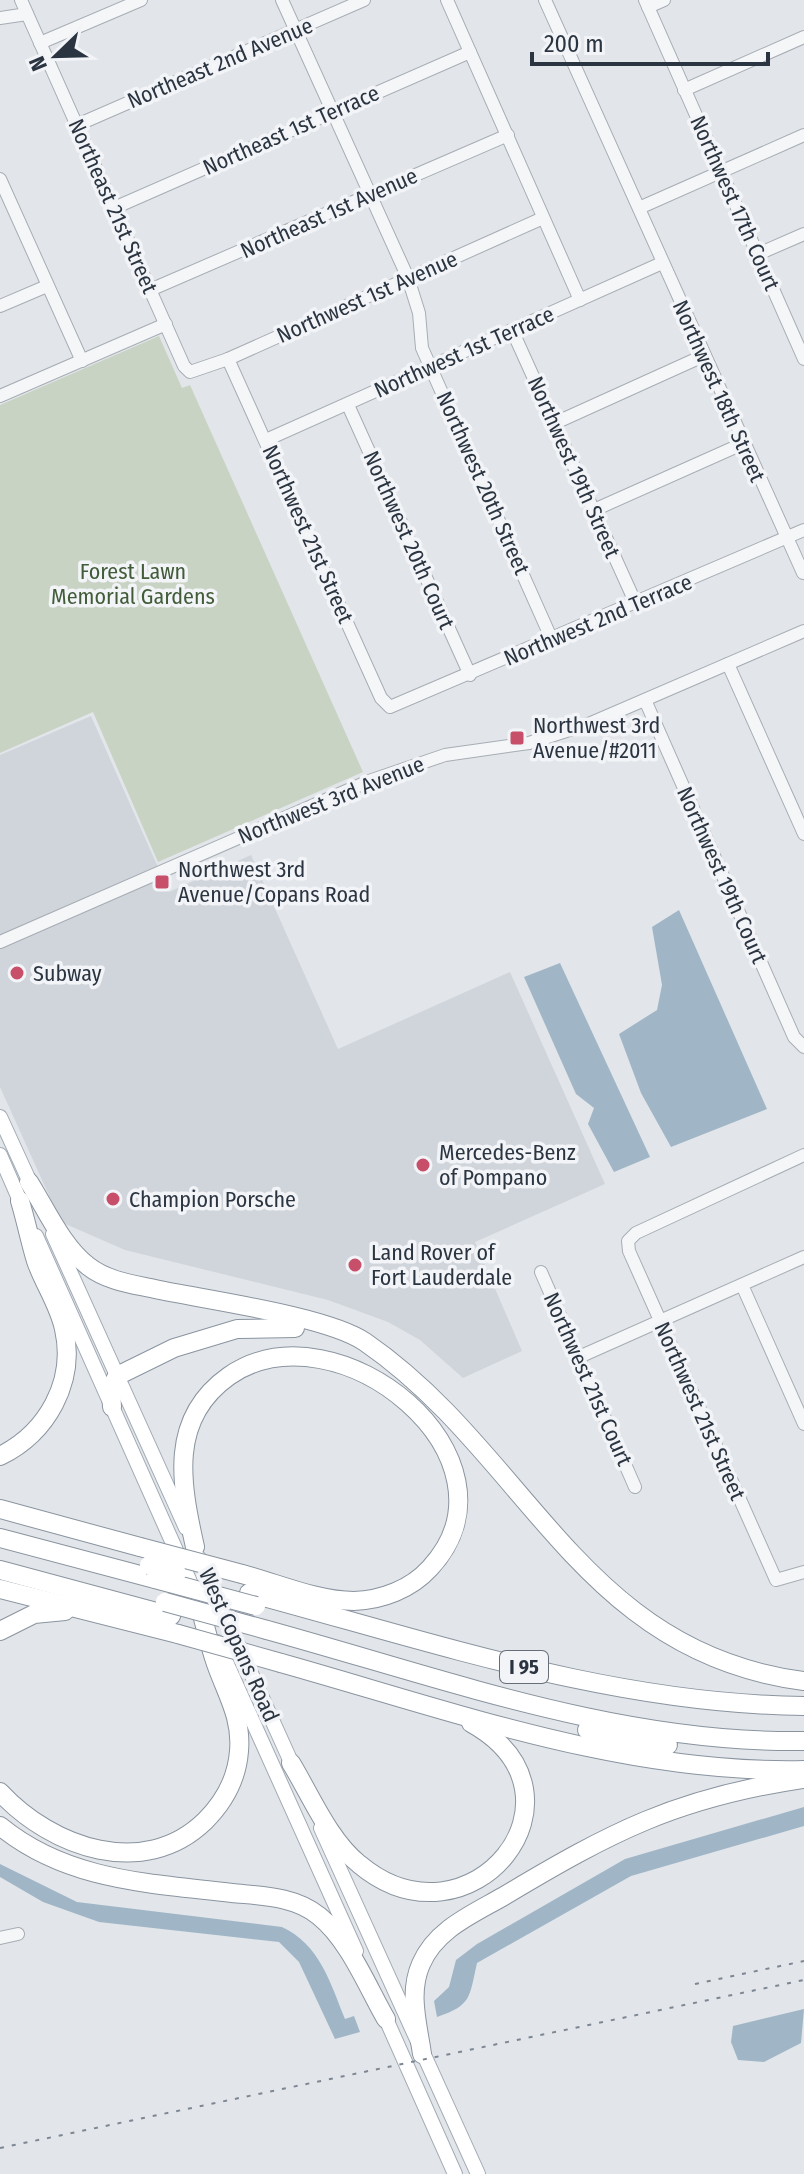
<svg xmlns="http://www.w3.org/2000/svg" width="804" height="2174" font-family="'Fira Sans Condensed',sans-serif">
<style>
.built{fill:#d0d5dc}
.green{fill:#c9d3c4}
.water{fill:#a0b6c7}
.lines{fill:none;stroke-linecap:round;stroke-linejoin:round}
.minor-casing{stroke:#a7adb4;stroke-width:14}
.major-casing{stroke:#a2abb5;stroke-width:16}
.highway-casing{stroke:#8a94a0;stroke-width:20}
.minor{stroke:#f5f6f8;stroke-width:12}
.major{stroke:#fff;stroke-width:14}
.highway{stroke:#fff;stroke-width:18}
.rail{stroke:#7d8692;stroke-width:2;stroke-dasharray:4 8;stroke-linecap:butt}
.highway-bridge-casing{stroke:#8a94a0;stroke-width:20;stroke-linecap:butt}
.highway-bridge{stroke:#fff;stroke-width:18}
.poi-dot{fill:#c74f6a;stroke:#f2f4f7;stroke-width:3}
.labels{text-anchor:middle;dominant-baseline:central;stroke-width:7;stroke-linejoin:round;paint-order:stroke}
.shield{fill:#f2f4f7;stroke:#676e78;stroke-width:2}
.shield-label{font-size:20px;font-weight:bold;fill:#2b3541}
.street-label{font-size:22px;fill:#2b3541;stroke:#f2f4f7}
.park-label{font-size:22px;fill:#425c39;stroke:#f2f4f7}
.poi-label{font-size:22px;fill:#2b3541;stroke:#f2f4f7;text-anchor:start}
</style>
<rect width="100%" height="100%" fill="#e2e6ea"/>
<!-- built -->
<polygon class="built" points="91,716 169,892 251,855 338,1049 510,972 605,1184 475,1242 522,1351 463,1378 420,1340 388,1322 328,1300 125,1250 61,1222 0,1087 0,755"/>
<!-- green -->
<polygon class="green" points="159,336 182,388 190,385 363,772 158,862 93,712 0,753 0,405"/>
<!-- water -->
<g class="water">
<polygon points="679,910 767,1109 671,1147 641,1093 619,1034 657,1010 662,985 652,927"/>
<polygon points="560,963 650,1157 614,1172 588,1124 594,1108 576,1094 524,977"/>
<path d="M 804,1807 L 804,1826 L 631,1876 L 477,1963 C 469,1998 472,2005 437,2017 L 434,2001 L 449,1987 L 456,1960 L 477,1944 L 625,1859 Z"/>
<path d="M 0,1864 L 77,1902 L 282,1927 C 320,1945 330,1982 345,2019 L 354,2016 L 360,2032 L 335,2039 L 299,1962 L 279,1942 L 99,1922 L 43,1902 L 0,1877 Z"/>
<polygon points="804,2009 801,2043 764,2062 738,2060 731,2042 733,2026"/>
</g>
<g class="lines">
<!-- minor casing -->
<g class="minor-casing">
<g id="minor">
<polyline points="21,0 184,366 190,372 228,359 543,218"/>
<polyline points="282,0 408,278 419,313 422,348 552,640"/>
<polyline points="447,0 580,300"/>
<polyline points="545,0 803,573"/>
<polyline points="645,0 804,359"/>
<polyline points="648,7 664,0"/>
<polyline points="0,18 27,14"/>
<polyline points="40,43 141,0"/>
<polyline points="684,90 804,37"/>
<polyline points="77,125 364,0"/>
<polyline points="0,179 82,361"/>
<polyline points="114,208 470,52"/>
<polyline points="639,208 804,135"/>
<polyline points="758,254 804,234"/>
<polyline points="150,290 508,135"/>
<polyline points="0,306 47,286"/>
<polyline points="512,330 636,604"/>
<polyline points="228,359 381,698 390,707 804,530"/>
<polyline points="0,396 166,324"/>
<polyline points="348,405 470,675"/>
<polyline points="555,423 703,356"/>
<polyline points="266,440 662,263"/>
<polyline points="594,510 742,444"/>
<polyline points="728,664 804,834"/>
<polyline points="645,700 794,1037 804,1047"/>
<polyline points="0,942 369,781 445,755 529,743 591,723 804,631"/>
<polyline points="804,1155 636,1233 628,1241 629,1251 776,1580 804,1572"/>
<polyline points="541,1272 635,1487"/>
<polyline points="742,1285 804,1424"/>
<polyline points="579,1357 804,1257"/>
<polyline points="0,1938 18,1934"/>
</g>
</g>
<!-- major casing -->
<g class="major-casing">
<g id="major">
<polyline points="0,1117 33,1189"/>
<polyline points="0,1155 24,1210"/>
<polyline points="53,1234 186,1528"/>
<polyline points="36,1236 195,1593"/>
<polyline points="199,1558 296,1773"/>
<polyline points="217,1642 356,1951"/>
<polyline points="321,1828 478,2174"/>
<polyline points="382,2010 455,2174"/>
</g>
</g>
<!-- highway casing -->
<g class="highway-casing">
<g id="highway">
<path d="M 29,1182 C 46,1209 62,1246 88,1266 C 107,1281 132,1284 155,1289 C 206,1300 327,1316 365,1342 C 528,1454 581,1653 804,1681"/>
<polyline points="112,1407 111,1388 117,1376 174,1348 237,1329 295,1328"/>
<path d="M 0,1456 C 47,1433 76,1382 64,1329 C 59,1305 44,1284 36,1261 C 30,1241 26,1221 20,1201"/>
<polyline points="0,1509 140,1547"/>
<polyline points="0,1538 155,1579"/>
<path d="M 195,1547 C 181,1484 168,1419 229,1376 C 337,1301 531,1459 430,1568 C 411,1589 382,1600 354,1601 C 317,1601 277,1583 242,1574"/>
<polyline points="0,1570 171,1616"/>
<polyline points="0,1589 178,1634"/>
<path d="M 249,1593 C 432,1642 613,1704 804,1706"/>
<path d="M 267,1630 C 442,1678 620,1744 804,1741"/>
<polyline points="0,1631 34,1614 65,1611"/>
<path d="M 281,1663 C 452,1711 624,1774 804,1770"/>
<polyline points="587,1730 668,1745"/>
<path d="M 291,1763 C 311,1796 329,1840 359,1864 C 470,1957 601,1795 471,1723"/>
<path d="M 0,1792 C 52,1848 144,1880 205,1821 C 224,1802 237,1778 239,1751 C 242,1718 227,1695 216,1664 C 209,1644 204,1621 198,1600"/>
<path d="M 0,1826 C 67,1881 149,1883 232,1893 C 261,1896 295,1896 319,1916 C 349,1940 367,1986 386,2019"/>
<path d="M 422,2054 C 418,2025 408,1993 421,1964 C 436,1929 473,1914 504,1896 C 611,1832 676,1798 802,1779"/>
</g>
</g>
<!-- minor -->
<use href="#minor" class="minor"/>
<!-- major -->
<use href="#major" class="major"/>
<!-- highway -->
<use href="#highway" class="highway"/>
<!-- rail -->
<g class="rail">
<polyline points="695,1984 804,1961"/>
<polyline points="0,2148 804,1980"/>
</g>
<!-- highway-bridge casing -->
<g class="highway-bridge-casing">
<g id="highway-bridge">
<polyline points="140,1547 242,1574"/>
<polyline points="149,1565 177,1573"/>
<polyline points="155,1579 256,1606"/>
<polyline points="165,1602 267,1630"/>
<polyline points="178,1634 281,1663"/>
</g>
</g>
<!-- highway-bridge -->
<use href="#highway-bridge" class="highway-bridge"/>
</g>
<!-- markers -->
<g class="poi-dot">
<rect x="509" y="730" width="16" height="16" rx="4"/>
<rect x="154" y="874" width="16" height="16" rx="4"/>
<circle cx="17" cy="973" r="8"/>
<circle cx="423" cy="1165" r="8"/>
<circle cx="113" cy="1199" r="8"/>
<circle cx="355" cy="1265" r="8"/>
</g>
<g class="labels">
<!-- shield labels -->
<rect class="shield" x="500" y="1651" width="48" height="32" rx="6"/>
<g class="shield-label">
<text x="524" y="1667">I 95</text>
</g>
<!-- street labels -->
<g class="street-label">
<text transform="translate(220 63) rotate(-23)">Northeast 2nd Avenue</text>
<text transform="translate(291 130) rotate(-24)">Northeast 1st Terrace</text>
<text transform="translate(735 203) rotate(66)">Northwest 17th Court</text>
<text transform="translate(113 206) rotate(66)">Northeast 21st Street</text>
<text transform="translate(329 213) rotate(-24)">Northeast 1st Avenue</text>
<text transform="translate(367 297) rotate(-24)">Northwest 1st Avenue</text>
<text transform="translate(464 352) rotate(-24)">Northwest 1st Terrace</text>
<text transform="translate(719 391) rotate(66)">Northwest 18th Street</text>
<text transform="translate(574 467) rotate(66)">Northwest 19th Street</text>
<text transform="translate(483 483) rotate(66)">Northwest 20th Street</text>
<text transform="translate(308 534) rotate(66)">Northwest 21st Street</text>
<text transform="translate(409 540) rotate(66)">Northwest 20th Court</text>
<text transform="translate(598 620) rotate(-23)">Northwest 2nd Terrace</text>
<text transform="translate(331 800) rotate(-22)">Northwest 3rd Avenue</text>
<text transform="translate(722 875) rotate(66)">Northwest 19th Court</text>
<text transform="translate(588 1379) rotate(66)">Northwest 21st Court</text>
<text transform="translate(700 1411) rotate(66)">Northwest 21st Street</text>
<text transform="translate(239 1645) rotate(66)">West Copans Road</text>
</g>
<!-- park labels -->
<g class="park-label">
<text x="133" y="571">Forest Lawn<tspan x="133" dy="25">Memorial Gardens</tspan></text>
</g>
<!-- poi labels -->
<g class="poi-label">
<text x="533" y="725">Northwest 3rd<tspan x="533" dy="25">Avenue/#2011</tspan></text>
<text x="178" y="869">Northwest 3rd<tspan x="178" dy="25">Avenue/Copans Road</tspan></text>
<text x="33" y="973">Subway</text>
<text x="439" y="1152">Mercedes-Benz<tspan x="439" dy="25">of Pompano</tspan></text>
<text x="129" y="1199">Champion Porsche</text>
<text x="371" y="1252">Land Rover of<tspan x="371" dy="25">Fort Lauderdale</tspan></text>
</g>
</g>
<!-- north arrow -->
<g transform="translate(56 56) rotate(247)" stroke="#f2f4f7" stroke-width="6" paint-order="stroke">
<path d="M0-6L14 30L0 20L-14 30Z" fill="#2b3541"/>
<text y="-12" font-size="22" font-weight="bold" text-anchor="middle" fill="#2b3541">N</text>
</g>
<!-- scale -->
<path d="M532 52v12h236v-12" fill="none" stroke="#2b3541" stroke-width="4"/>
<text x="544" y="52" font-size="24" fill="#2b3541" stroke="#f2f4f7" stroke-width="6" paint-order="stroke">200 m</text>
</svg>
